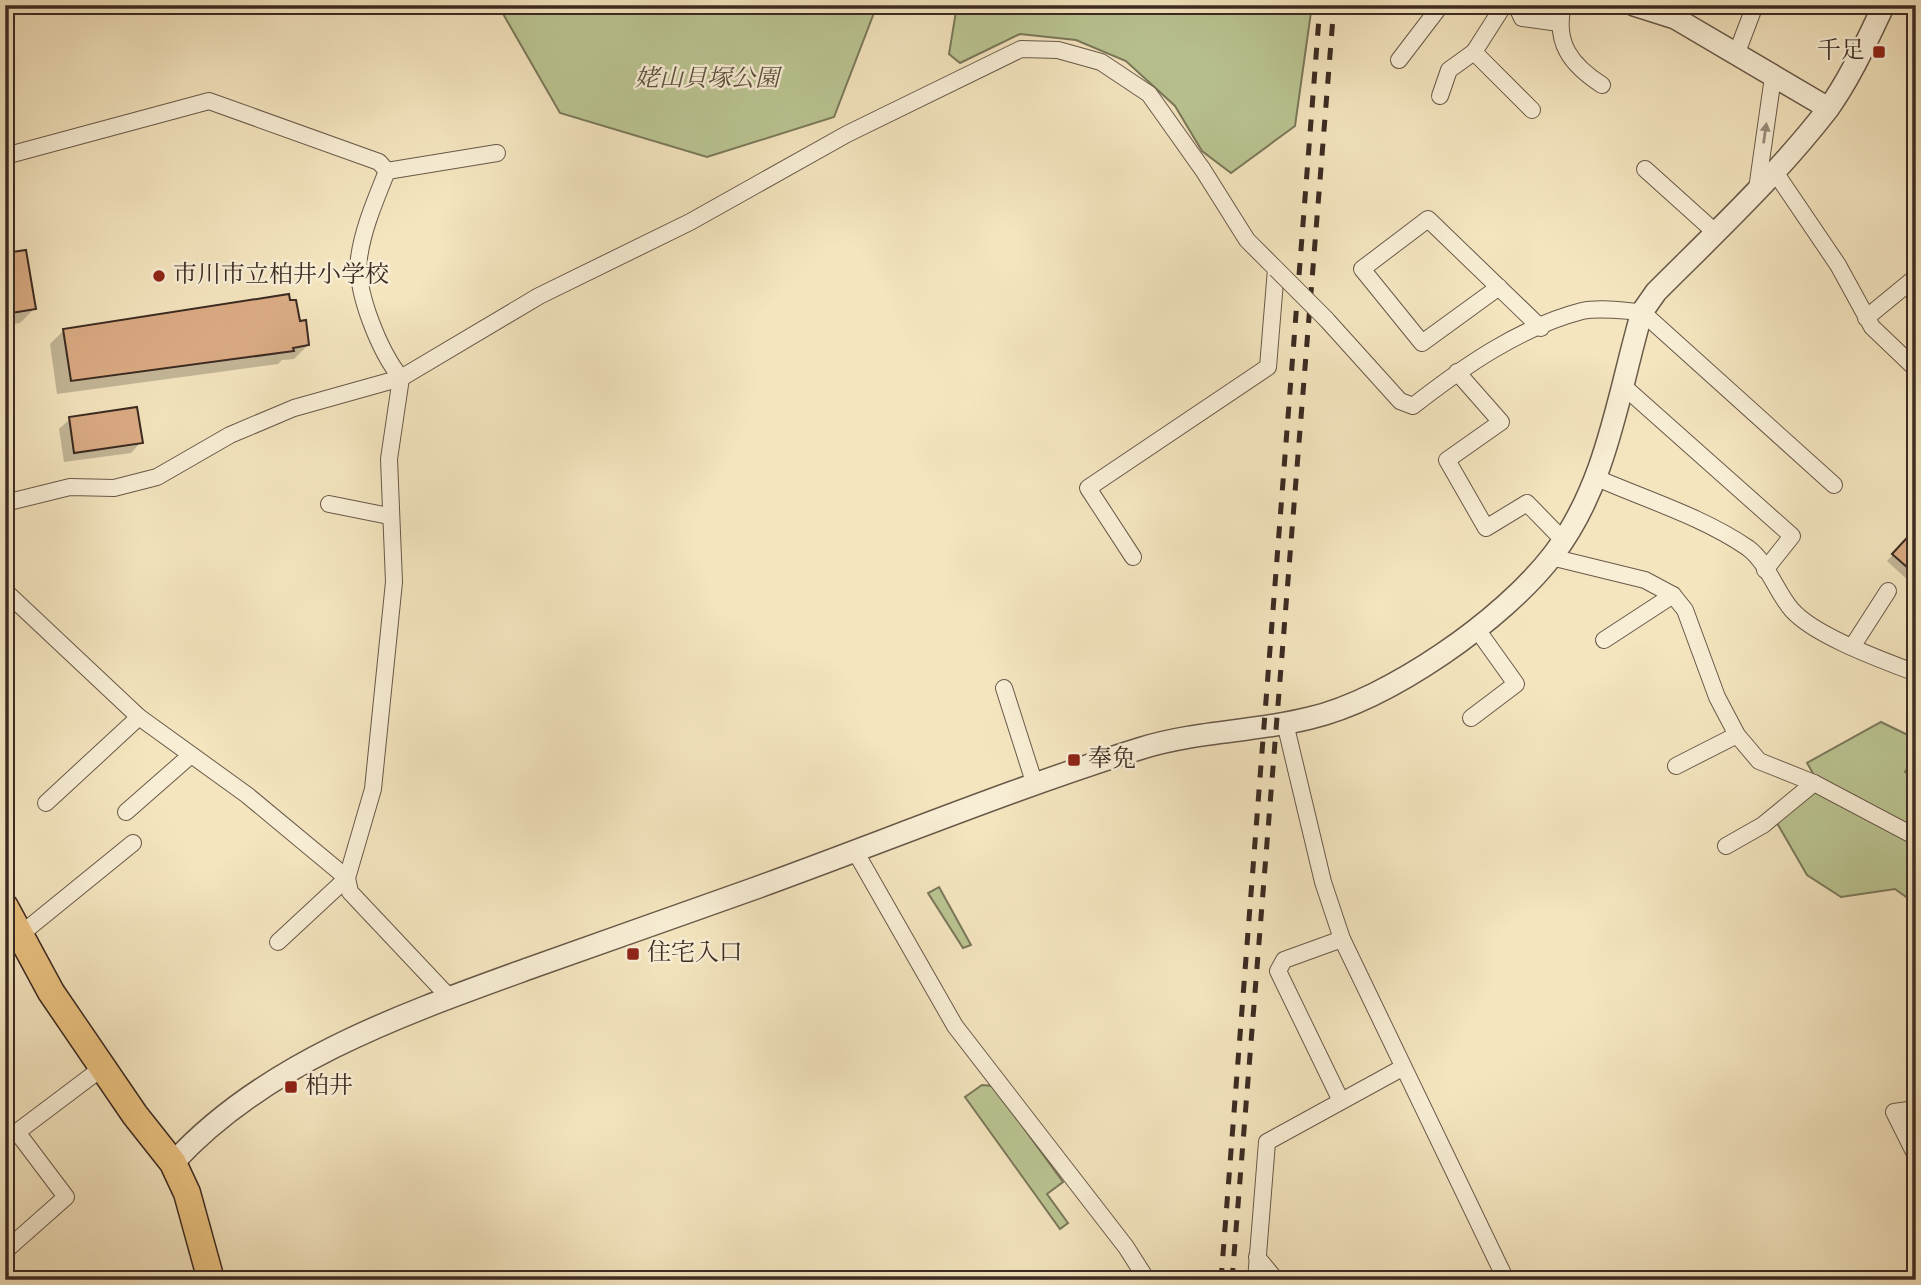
<svg xmlns="http://www.w3.org/2000/svg" width="1921" height="1285" font-family="'Old Standard TT','Noto Serif JP',serif">
<style>
.green{fill:#bac592;stroke:#7a785a;stroke-width:2}
.shadow{fill:#0003}
.building{fill:#dbac84;stroke:#3b2a22;stroke-width:2}
.lines{fill:none;stroke-linecap:round;stroke-linejoin:round}
.minor-casing{stroke:#695949;stroke-width:18}
.tertiary-casing{stroke:#695949;stroke-width:24}
.primary-casing{stroke:#3b2a22;stroke-width:29}
.minor{stroke:#f8eed5;stroke-width:16}
.tertiary{stroke:#f8eed5;stroke-width:21}
.primary{stroke:#eac280;stroke-width:26}
.rail{stroke:#3b2a22;stroke-width:5;stroke-dasharray:12 12;stroke-linecap:butt}
.minor-bridge-casing{stroke:#695949;stroke-width:18;stroke-linecap:butt}
.minor-bridge{stroke:#f8eed5;stroke-width:16}
.oneway{fill:#9a8c7c}
.poi-dot{fill:#8f2418;stroke:#f8eed5;stroke-width:2.5}
.labels{text-anchor:middle;dominant-baseline:central;stroke-width:5;stroke-linejoin:round;paint-order:stroke}
.poi-label{font-size:24px;fill:#3b2a22;stroke:#f8eed5;text-anchor:start}
.park-label{font-size:24px;font-style:italic;fill:#5b513e;stroke:#f8eed5}
</style>
<rect width="100%" height="100%" fill="#f4e5bf"/>
<filter id="stains"><feTurbulence type="fractalNoise" baseFrequency=".00286" numOctaves="4"/><feColorMatrix values="0 0 0 0 .2 0 0 0 0 .09 0 0 0 0 .02 0 0 0 .5 -.17"/></filter>
<radialGradient id="worn" r=".72"><stop offset=".6" stop-color="#630" stop-opacity="0"/><stop offset="1" stop-color="#630" stop-opacity=".3"/></radialGradient>
<!-- green -->
<g class="green">
<polygon points="498,5 877,5 834,117 707,157 560,113"/>
<polygon points="957,5 1306,5 1311,12 1295,126 1231,173 1202,151 1175,106 1126,61 1076,40 1020,34 960,63 949,54"/>
<polygon points="1881,722 1916,739 1916,756 1905,772 1916,779 1916,904 1895,889 1841,897 1807,875 1777,823 1814,775 1807,763"/>
<polygon points="939,887 971,945 963,948 928,893"/>
<polygon points="982,1085 993,1086 1063,1182 1047,1194 1068,1223 1060,1229 965,1097"/>
</g>
<!-- shadow -->
<g class="shadow">
<polygon points="5,255 34,309 20,323 5,325"/>
<polygon points="298,322 308,345 294,359 282,360 278,364 57,394 50,344 64,330"/>
<polygon points="70,419 141,442 131,453 64,462 59,429"/>
<polygon points="1916,498 1916,517 1906,509"/>
<polygon points="1916,530 1916,580 1912,584 1887,561"/>
</g>
<!-- building -->
<g class="building">
<polygon points="26,250 36,309 5,314 5,253"/>
<polygon points="289,294 290,300 296,300 300,321 306,320 309,345 293,348 294,351 71,381 63,329"/>
<polygon points="137,407 143,443 74,453 69,417"/>
<polygon points="1916,528 1916,575 1892,554"/>
</g>
<g class="lines">
<!-- minor casing -->
<g class="minor-casing">
<g id="minor">
<polyline points="1504,5 1474,52 1532,110"/>
<polyline points="1516,5 1522,18 1559,23"/>
<path d="M 1563,5 C 1554,43 1571,65 1602,85"/>
<polyline points="1736,55 1755,5"/>
<polyline points="1399,60 1441,5"/>
<polyline points="1440,96 1449,70 1474,52"/>
<polyline points="5,156 209,101 379,162 387,171"/>
<polyline points="1645,169 1715,232"/>
<path d="M 387,171 C 376,199 363,228 359,258 C 355,292 380,352 401,378 L 389,459 L 394,582 L 373,789 L 347,878 L 350,892 L 449,997"/>
<polyline points="387,171 497,153"/>
<polyline points="1775,172 1838,265 1872,327 1916,369"/>
<polyline points="1757,189 1773,77"/>
<polyline points="1499,287 1422,343 1362,269 1428,219 1541,328"/>
<polyline points="1866,318 1916,277"/>
<path d="M 1326,319 L 1400,401 L 1413,406 C 1463,367 1520,327 1582,311 C 1600,307 1624,311 1642,312 L 1834,485"/>
<polyline points="1457,372 1501,422 1447,460 1486,528 1527,503 1563,540"/>
<polyline points="1621,384 1792,536 1765,570"/>
<path d="M 1597,478 C 1647,500 1703,517 1748,548 C 1768,563 1776,592 1792,610 C 1815,636 1882,660 1916,673"/>
<polyline points="5,503 70,487 114,488 157,477 230,435 294,408 401,378 539,296 690,222 847,134 1021,49 1058,50 1101,62 1149,94 1203,170 1247,240 1276,269 1268,367 1088,488 1133,557"/>
<polyline points="329,504 389,516"/>
<polyline points="1551,557 1645,580 1673,595 1685,610 1717,697 1737,735 1759,761 1814,783 1916,837"/>
<polyline points="5,591 139,717 247,795 347,878 278,942"/>
<polyline points="1604,640 1673,595"/>
<polyline points="1852,647 1888,591"/>
<polyline points="1004,688 1035,785"/>
<polyline points="1471,718 1516,684 1476,628"/>
<polyline points="1285,723 1323,882 1342,939 1506,1280"/>
<polyline points="1676,766 1737,735"/>
<polyline points="46,803 139,717"/>
<polyline points="126,812 191,755"/>
<polyline points="1726,846 1763,825 1814,783"/>
<polyline points="855,851 955,1026 1126,1247 1147,1280"/>
<polyline points="5,947 133,843"/>
<polyline points="1341,1101 1278,971 1284,960 1342,939"/>
<polyline points="1916,1109 1894,1112 1916,1156"/>
<polyline points="5,1251 66,1197 17,1132 102,1068"/>
<polyline points="1257,1257 1276,1280"/>
<polyline points="1256,1280 1267,1142 1402,1068"/>
</g>
</g>
<!-- tertiary casing -->
<g class="tertiary-casing">
<g id="tertiary">
<polyline points="1634,5 1675,18 1828,108"/>
<path d="M 173,1163 C 266,1061 406,1013 533,967 C 606,941 680,915 753,889 C 883,842 1011,789 1142,748 C 1197,731 1255,732 1310,718 C 1390,699 1503,620 1553,555 C 1607,485 1618,394 1642,312 L 1656,292 C 1715,233 1777,175 1828,109 C 1851,77 1867,40 1884,5"/>
</g>
</g>
<!-- primary casing -->
<g class="primary-casing">
<polyline id="primary" points="5,907 51,992 135,1115 173,1163 187,1193 211,1280"/>
</g>
<!-- minor -->
<use href="#minor" class="minor"/>
<!-- tertiary -->
<use href="#tertiary" class="tertiary"/>
<!-- primary -->
<use href="#primary" class="primary"/>
<!-- rail -->
<g class="rail">
<polyline points="1221,1280 1320,5"/>
<polyline points="1232,1280 1334,5"/>
</g>
<!-- minor-bridge casing -->
<g class="minor-bridge-casing">
<polyline id="minor-bridge" points="1276,269 1326,319"/>
</g>
<!-- minor-bridge -->
<use href="#minor-bridge" class="minor-bridge"/>
</g>
<!-- one-way arrows -->
<defs><path id="oneway-solid" d="M-6-.8H1V-3.2L6.5 0L1 3.2V.8H-6Z" transform="scale(1.75)"/></defs>
<use class="oneway" href="#oneway-solid" transform="translate(1765 133) rotate(-82)"/>
<!-- markers -->
<g class="poi-dot">
<rect x="1872" y="45" width="14" height="14" rx="3.5"/>
<circle cx="159" cy="276" r="7"/>
<rect x="1067" y="753" width="14" height="14" rx="3.5"/>
<rect x="626" y="947" width="14" height="14" rx="3.5"/>
<rect x="284" y="1080" width="14" height="14" rx="3.5"/>
</g>
<g class="labels">
<!-- poi labels -->
<g class="poi-label">
<text x="1865" y="52" text-anchor="end">千足</text>
<text x="173" y="276">市川市立柏井小学校</text>
<text x="1088" y="760">奉免</text>
<text x="647" y="954">住宅入口</text>
<text x="305" y="1087">柏井</text>
</g>
<!-- park labels -->
<g class="park-label">
<text x="707" y="80">姥山貝塚公園</text>
</g>
</g>
<!-- margin -->
<rect width="1921" height="1285" fill="none" stroke="#f4e5bf" stroke-width="28"/>
<rect x="7" y="7" width="1907" height="1271" fill="none" stroke="#3b2a22" stroke-width="3.5"/>
<rect x="14" y="14" width="1893" height="1257" fill="none" stroke="#3b2a22" stroke-width="2"/>
<rect width="100%" height="100%" filter="url(#stains)"/>
<rect width="100%" height="100%" fill="url(#worn)"/>
</svg>
